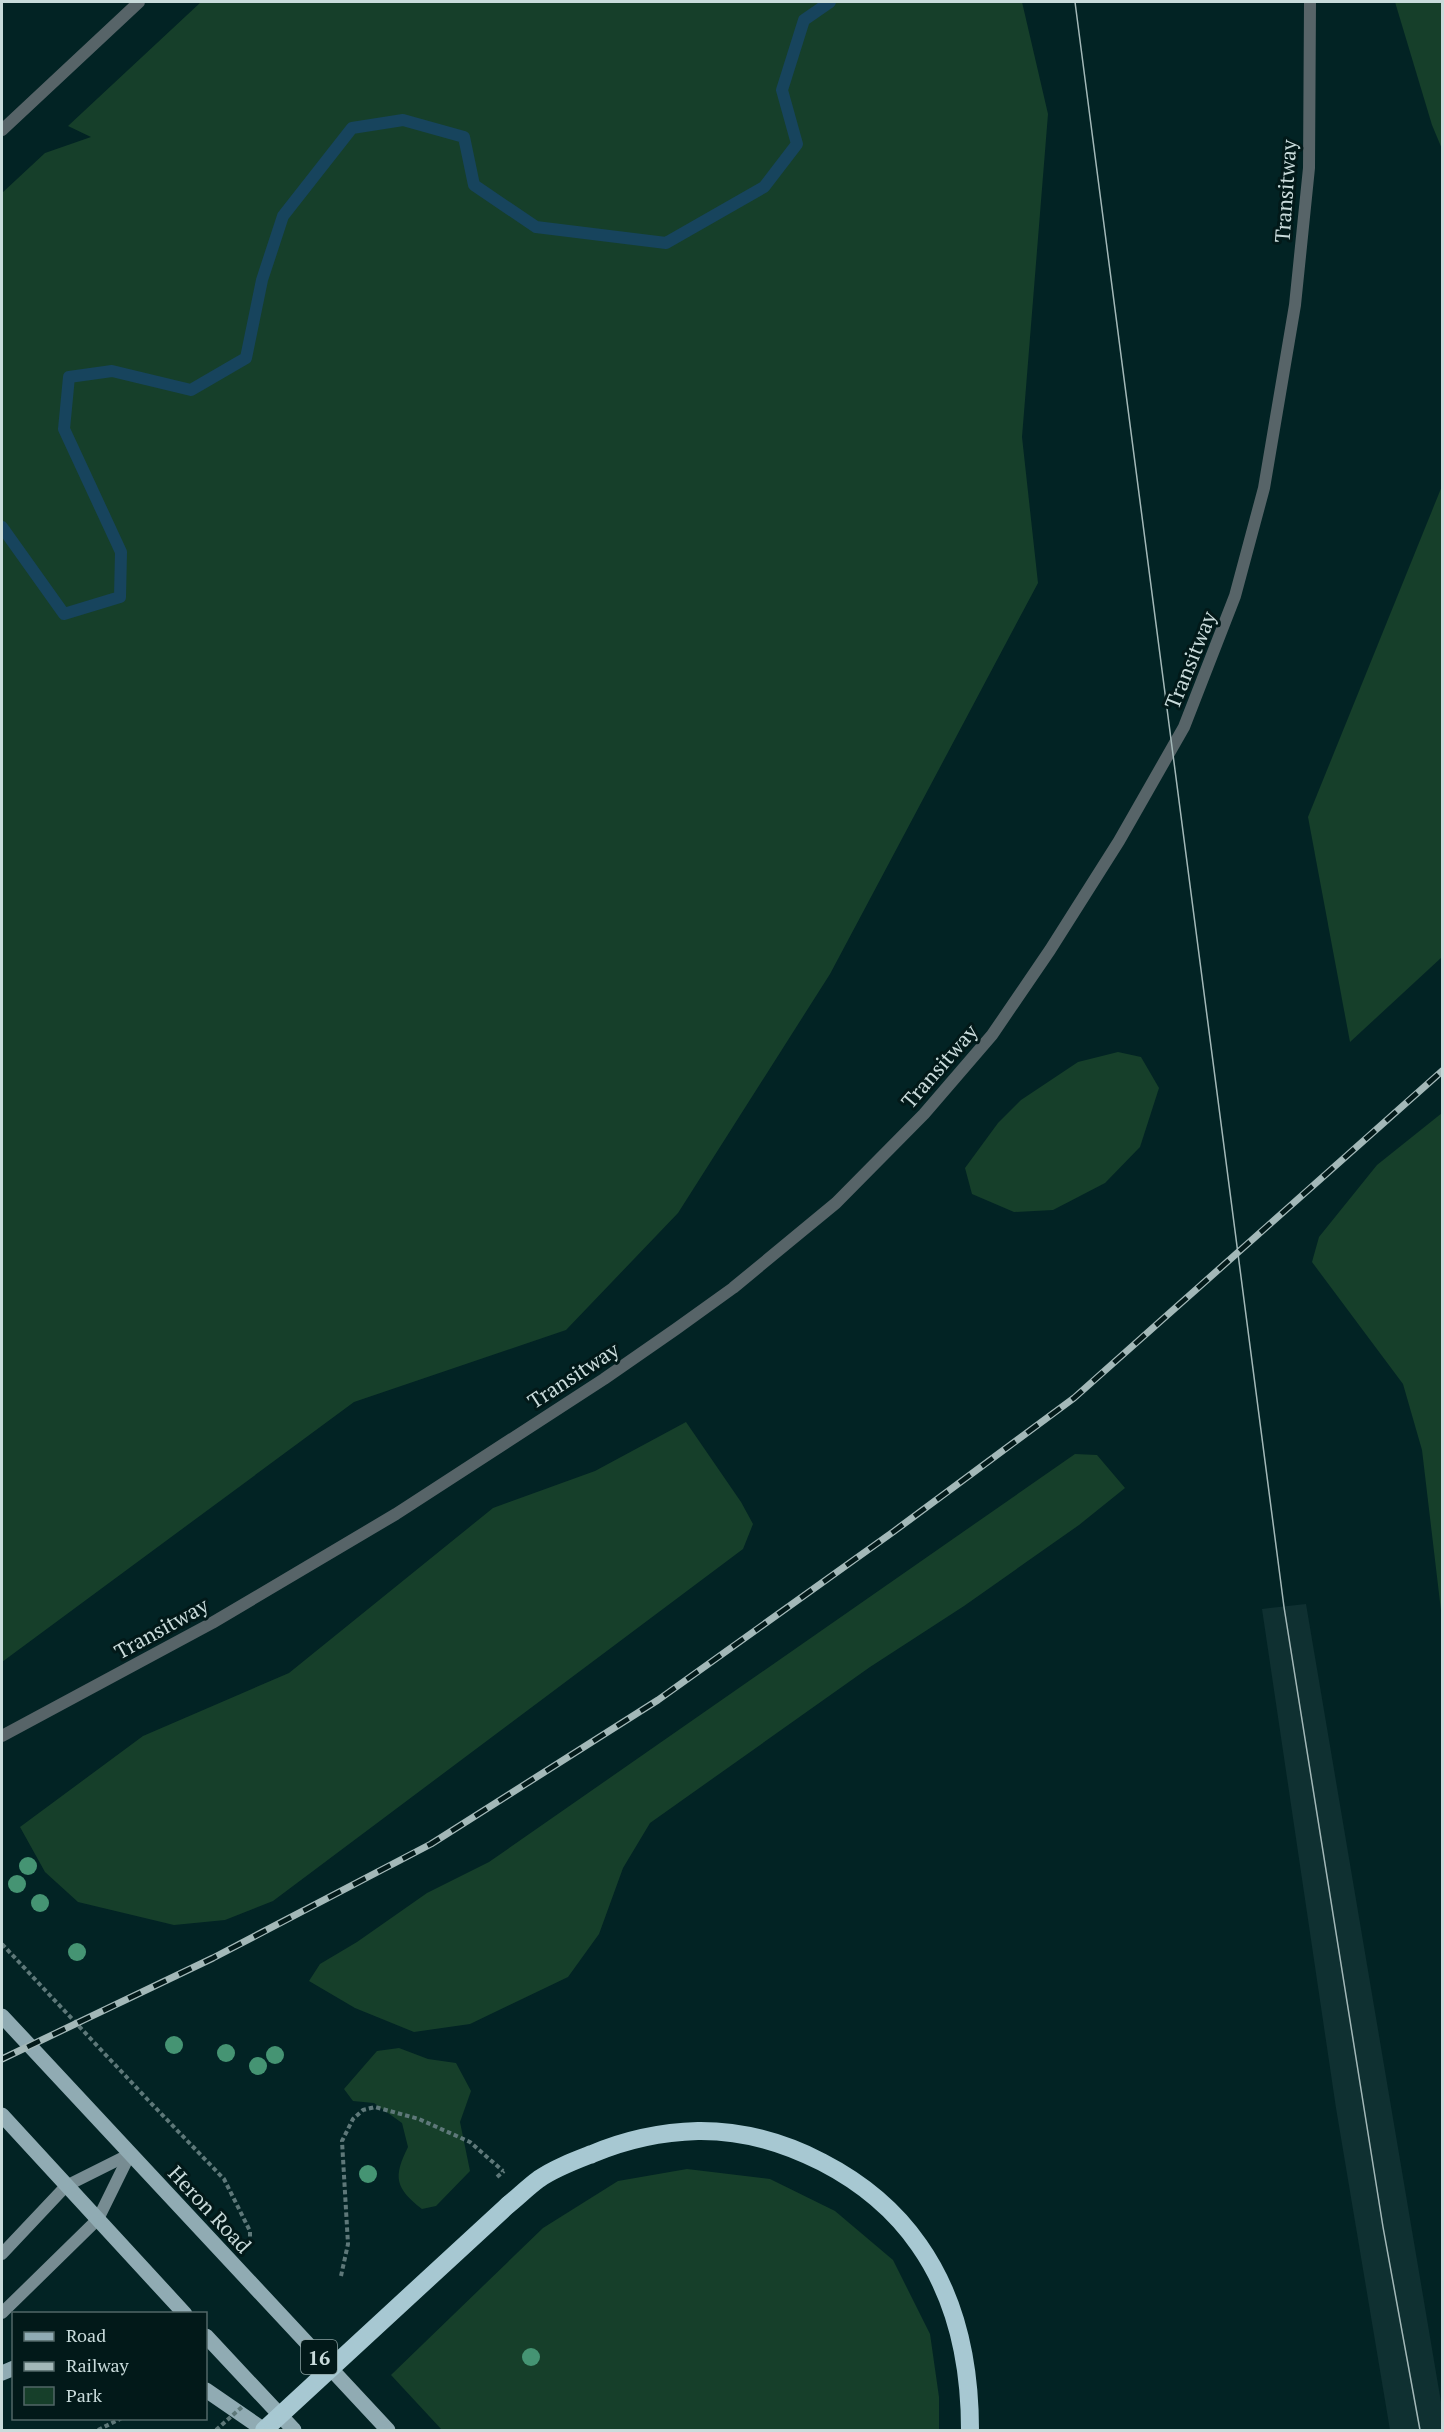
<svg xmlns="http://www.w3.org/2000/svg" width="1444" height="2432" font-family="'PT Serif',serif">
<style>
.built{fill:#0f3031}
.green{fill:#163f2a}
.lines{fill:none;stroke-linecap:round;stroke-linejoin:round}
.stream{stroke:#17445d;stroke-width:12}
.path{stroke:#5e7879;stroke-width:4;stroke-dasharray:4.5 3;stroke-linecap:butt}
.lane{stroke:#576468;stroke-width:12}
.street{stroke:#576468;stroke-width:12}
.secondary{stroke:#778c92;stroke-width:12}
.primary{stroke:#90abb3;stroke-width:15}
.highway{stroke:#a7c8d2;stroke-width:18}
.tram{stroke:#a3b8b8;stroke-width:1.5}
.rail-casing{stroke:#a3b8b8;stroke-width:7}
.rail{stroke:#021919;stroke-width:4.5;stroke-dasharray:14;stroke-linecap:butt}
.path-bridge{stroke:#5e7879;stroke-width:4;stroke-dasharray:4.5 3;stroke-linecap:butt}
.highway-bridge{stroke:#a7c8d2;stroke-width:18}
.tree{fill:#459473}
.labels{text-anchor:middle;dominant-baseline:central;stroke-width:6;stroke-linejoin:round;paint-order:stroke}
.shield{fill:#021919;stroke:#8da1a1;stroke-width:1.5}
.shield-label{font-size:20px;font-weight:bold;fill:#c9dbdb}
.street-label{font-size:21px;fill:#c9dbdb;stroke:#021919}
</style>
<rect width="100%" height="100%" fill="#022324"/>
<!-- built -->
<polygon class="built" points="1306,1604 1442,2408 1442,2430 1390,2430 1336,2108 1262,1609"/>
<!-- green -->
<g class="green">
<polygon points="201,2 1022,2 1048,114 1022,437 1038,583 830,974 678,1213 566,1330 354,1402 2,1662 2,193 45,153 91,137 68,126"/>
<polygon points="1395,2 1442,2 1442,149 1432,125"/>
<polygon points="1442,486 1442,957 1350,1042 1308,817"/>
<polygon points="1118,1052 1141,1057 1159,1088 1140,1147 1105,1183 1053,1210 1014,1212 972,1194 965,1168 998,1123 1021,1100 1078,1062"/>
<polygon points="1442,1113 1442,1619 1422,1450 1403,1384 1312,1262 1319,1237 1377,1165"/>
<polygon points="686,1422 741,1502 753,1524 743,1549 273,1901 225,1920 174,1925 78,1902 45,1872 20,1827 143,1736 289,1673 493,1508 595,1471"/>
<polygon points="1075,1454 1097,1455 1125,1488 1079,1525 964,1606 870,1667 650,1823 623,1868 599,1934 568,1977 470,2024 414,2032 355,2008 309,1981 320,1964 357,1942 427,1893 489,1862"/>
<path d="M 399,2048 L 428,2059 L 456,2063 L 471,2091 L 460,2122 L 470,2171 L 436,2206 L 422,2209 C 395,2188 393,2177 408,2147 L 402,2123 L 374,2103 L 353,2101 L 344,2089 L 377,2051 Z"/>
<polygon points="687,2169 770,2179 835,2211 893,2260 930,2334 939,2397 939,2430 442,2430 391,2375 543,2228 618,2181"/>
</g>
<g class="lines">
<!-- stream -->
<polyline class="stream" points="2,527 64,614 120,597 121,552 64,429 69,377 112,371 191,390 246,358 262,280 283,216 352,128 403,120 464,137 474,185 536,227 666,243 764,187 797,144 782,90 804,20 830,2"/>
<!-- path -->
<g class="path">
<polyline points="2,1944 148,2100 224,2179 250,2231 250,2240"/>
<polyline points="341,2276 348,2244 342,2141 353,2119 363,2110 375,2107 419,2119 470,2142 503,2171"/>
<polyline points="98,2430 122,2418"/>
</g>
<!-- lane -->
<polyline class="lane" points="2,1736 212,1623 396,1514 604,1379 676,1329 733,1288 836,1203 924,1114 992,1035 1050,950 1119,841 1184,727 1235,596 1264,488 1295,305 1309,168 1310,2"/>
<!-- street -->
<polyline class="street" points="2,130 139,2"/>
<!-- secondary -->
<g class="secondary">
<polyline points="2,2254 66,2186 130,2154"/>
<polyline points="2,2313 98,2219 130,2154"/>
</g>
<!-- primary -->
<g class="primary">
<polyline points="2,2016 388,2430"/>
<polyline points="2,2115 185,2314"/>
<polyline points="206,2336 294,2430"/>
<polyline points="2,2373 14,2368"/>
<polyline points="206,2390 264,2430"/>
</g>
<!-- highway -->
<path class="highway" d="M 508,2205 C 518,2197 528,2187 539,2179 C 555,2168 574,2161 592,2154 C 625,2140 662,2132 698,2131 C 781,2130 872,2177 919,2245 C 957,2299 970,2366 970,2430"/>
<!-- tram -->
<polyline class="tram" points="1075,2 1284,1607 1383,2227 1420,2430"/>
<!-- rail casing -->
<g class="rail-casing">
<polyline id="rail" points="2,2059 213,1958 431,1844 658,1700 893,1532 1074,1398 1442,1071"/>
</g>
<!-- rail -->
<use href="#rail" class="rail"/>
<!-- path-bridge -->
<g class="path-bridge">
<polyline points="497,2177 504,2171"/>
<polyline points="216,2430 242,2407"/>
</g>
<!-- highway-bridge -->
<polyline class="highway-bridge" points="264,2430 508,2205"/>
</g>
<!-- trees -->
<g class="tree">
<circle cx="28" cy="1866" r="9"/>
<circle cx="17" cy="1884" r="9"/>
<circle cx="40" cy="1903" r="9"/>
<circle cx="77" cy="1952" r="9"/>
<circle cx="174" cy="2045" r="9"/>
<circle cx="226" cy="2053" r="9"/>
<circle cx="275" cy="2055" r="9"/>
<circle cx="258" cy="2066" r="9"/>
<circle cx="368" cy="2174" r="9"/>
<circle cx="531" cy="2357" r="9"/>
</g>
<g class="labels">
<!-- shield labels -->
<rect class="shield" x="301" y="2340" width="36" height="34" rx="4.5"/>
<g class="shield-label">
<text x="319" y="2357">16</text>
</g>
<!-- street labels -->
<g class="street-label">
<text transform="translate(1285 191) rotate(-86)">Transitway</text>
<text transform="translate(1190 660) rotate(-68)">Transitway</text>
<text transform="translate(939 1066) rotate(-49)">Transitway</text>
<text transform="translate(573 1375) rotate(-33)">Transitway</text>
<text transform="translate(161 1628) rotate(-29)">Transitway</text>
<text transform="translate(210 2209) rotate(47)">Heron Road</text>
</g>
</g>
<!-- border -->
<rect width="1444" height="2432" fill="none" stroke="#c9dbdb" stroke-width="6"/>
<!-- legend -->
<rect x="12" y="2312" width="195" height="108" fill="#021919" stroke="#526767" stroke-width="1.5"/>
<rect x="24" y="2332" width="30" height="9" fill="#90abb3" stroke="#526767" stroke-width="1.5"/>
<text x="66" y="2342" font-size="18" fill="#c9dbdb">Road</text>
<rect x="24" y="2362" width="30" height="9" fill="#a3b8b8" stroke="#526767" stroke-width="1.5"/>
<text x="66" y="2372" font-size="18" fill="#c9dbdb">Railway</text>
<rect x="24" y="2387" width="30" height="18" fill="#163f2a" stroke="#526767" stroke-width="1.5"/>
<text x="66" y="2402" font-size="18" fill="#c9dbdb">Park</text>
</svg>
